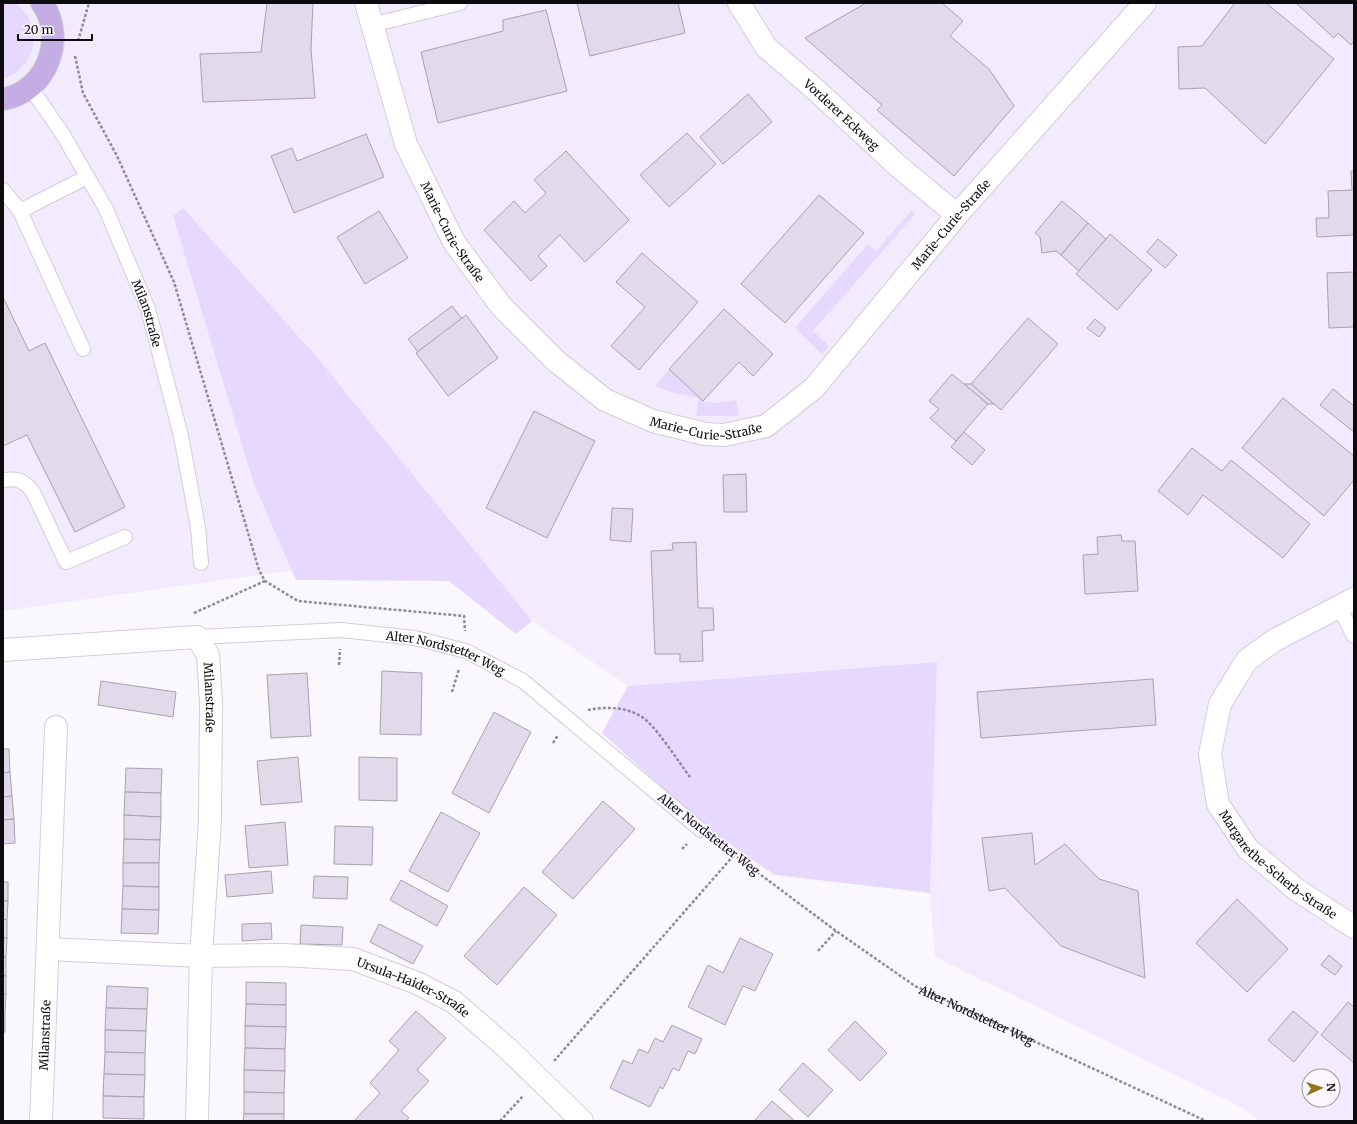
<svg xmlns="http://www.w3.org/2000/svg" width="1357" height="1124" font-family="Merriweather,serif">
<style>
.built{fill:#f1ebfd;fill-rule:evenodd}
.green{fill:#e6d8ff}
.building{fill:#e0daea;stroke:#a7a2b0}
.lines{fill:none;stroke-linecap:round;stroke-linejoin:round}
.lane-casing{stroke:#d2cddc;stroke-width:16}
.street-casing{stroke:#d2cddc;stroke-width:24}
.primary-casing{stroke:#d3d3d4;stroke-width:24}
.path{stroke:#8e8c92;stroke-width:2.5;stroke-dasharray:3 2;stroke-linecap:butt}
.lane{stroke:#fff;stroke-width:14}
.street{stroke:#fff;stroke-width:22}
.primary{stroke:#c4ade4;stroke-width:22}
.labels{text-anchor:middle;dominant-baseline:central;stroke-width:3.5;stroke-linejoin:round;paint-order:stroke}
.street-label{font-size:12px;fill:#0c0b10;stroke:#faf8fe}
</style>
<rect width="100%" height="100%" fill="#faf8fe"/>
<!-- built -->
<path class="built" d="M 3,3 L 1354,3 L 1354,1121 L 1260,1121 L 1243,1108 L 935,957 L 930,893 L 937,662 L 628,686 L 429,551 L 3,611 ZM 1309,1076 L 1333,1076 L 1333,1100 L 1309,1100 Z"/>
<!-- green -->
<g class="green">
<path d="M 3,3 L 16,3 C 23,10 29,17 32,27 C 39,48 24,73 3,79 Z"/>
<polygon points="183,208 315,355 532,621 516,634 449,581 296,580 254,484 173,216"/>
<polygon points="912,210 915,214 813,331 829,346 822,354 795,328 868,244 876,251"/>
<polygon points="669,370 705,402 716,403 736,400 739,416 696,416 699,398 673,393 655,386"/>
<polygon points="937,662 930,893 775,875 709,830 602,733 628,686"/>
</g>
<!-- building -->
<g class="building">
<polygon points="267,3 313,3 311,49 315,98 203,102 200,54 261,52"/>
<polygon points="577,3 678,3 685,33 590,56"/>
<polygon points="866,3 942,3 963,21 950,36 989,69 1014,106 954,176 877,110 882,105 805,38"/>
<polygon points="1235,3 1266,3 1334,59 1265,144 1205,88 1179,89 1178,47 1202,46"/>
<polygon points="1296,3 1354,3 1354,41 1351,45 1338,33 1334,38"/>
<polygon points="546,10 567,91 438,123 421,52 503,31 503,20"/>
<polygon points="748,94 772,122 723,164 700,137"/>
<polygon points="687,133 716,164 669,207 640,175"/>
<polygon points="366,134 384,177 294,213 271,156 292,148 297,161"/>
<polygon points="566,151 629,220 585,262 560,235 538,256 547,266 531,281 484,230 514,201 525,213 546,193 534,180"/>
<polygon points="1351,171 1354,171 1354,237 1354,235 1317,237 1316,218 1329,218 1328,191 1352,190"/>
<polygon points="819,195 864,233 785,323 741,284"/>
<polygon points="1062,201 1088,223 1061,255 1056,251 1042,253 1040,237 1035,233"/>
<polygon points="379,211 408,258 365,284 337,237"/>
<polygon points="1088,223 1106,239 1079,271 1061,255"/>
<polygon points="1110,234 1152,270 1117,310 1076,274"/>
<polygon points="1158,239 1177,255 1165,268 1147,252"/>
<polygon points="642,253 698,302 639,370 611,346 645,307 616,282"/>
<polygon points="1354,272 1354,327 1329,328 1327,273"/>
<polygon points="3,297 29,351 45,343 125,507 75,532 27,435 3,446"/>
<polygon points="452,306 462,319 418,352 408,339"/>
<polygon points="724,309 773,354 753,376 739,362 703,401 669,369"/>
<polygon points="466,315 498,358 448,396 416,353"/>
<polygon points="1028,318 1058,344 1001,410 971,384"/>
<polygon points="1095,319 1106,328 1099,337 1087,328"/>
<polygon points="952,374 988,404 956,441 930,418 939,409 929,401"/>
<polygon points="964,384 971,384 994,404 988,404"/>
<polygon points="1333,389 1354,406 1354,432 1320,405"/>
<polygon points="1283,398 1354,456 1354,480 1324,516 1242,448"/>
<polygon points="534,411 595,441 547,538 486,508"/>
<polygon points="964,432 985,450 972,465 951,447"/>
<polygon points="1192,448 1222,471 1231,460 1310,524 1283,558 1203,495 1188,515 1158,491"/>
<polygon points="746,474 747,512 724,512 723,475"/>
<polygon points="612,508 633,509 631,542 610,540"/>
<polygon points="1121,535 1122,541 1135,541 1138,591 1085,594 1083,555 1098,554 1097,537"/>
<polygon points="696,542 698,608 713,608 714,630 702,631 703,661 680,662 680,654 655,654 651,551 673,550 672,543"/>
<polygon points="382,671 422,673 421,735 380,734"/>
<polygon points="307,673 311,736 271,738 267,675"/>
<polygon points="1153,679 1156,725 981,738 977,692"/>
<polygon points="101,681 176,692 173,717 98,705"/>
<polygon points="494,712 531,732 489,813 452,793"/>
<polygon points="3,749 9,749 10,772 3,773"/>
<polygon points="298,757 302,802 261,805 257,761"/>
<polygon points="359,757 397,758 397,801 359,800"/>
<polygon points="126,768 162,769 161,793 125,792"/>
<polygon points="10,772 12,796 3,797 3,773"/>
<polygon points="125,792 161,793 161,817 124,815"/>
<polygon points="12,796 14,819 3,820 3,797"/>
<polygon points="603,801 635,829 573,899 542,872"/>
<polygon points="441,812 480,833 448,892 409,871"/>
<polygon points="124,815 161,817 160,840 124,839"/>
<polygon points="14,819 15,843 3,844 3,820"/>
<polygon points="285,822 288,865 249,868 245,826"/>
<polygon points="335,826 373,827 372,865 334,864"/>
<polygon points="1032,833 1035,865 1065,844 1099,879 1138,891 1145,978 1061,946 1005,888 989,891 982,838"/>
<polygon points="124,839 160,840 159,863 123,863"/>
<polygon points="123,863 159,863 159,887 123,886"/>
<polygon points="271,871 273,893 227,897 225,875"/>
<polygon points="314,876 348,877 347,899 313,898"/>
<polygon points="401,880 448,906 437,926 390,900"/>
<rect x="3" y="882" width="5" height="19"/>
<polygon points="123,886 159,887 159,910 122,909"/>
<polygon points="524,887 557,915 497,985 464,956"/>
<polygon points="1237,899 1288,949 1247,992 1196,943"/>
<polygon points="3,901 8,901 7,920 3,919"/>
<polygon points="122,909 159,910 158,934 121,933"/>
<polygon points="3,919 7,920 7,938 3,938"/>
<polygon points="271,923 272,939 242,941 242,924"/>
<polygon points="379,924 423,946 413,964 370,942"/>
<polygon points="301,925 343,927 342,945 300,944"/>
<polygon points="3,938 7,938 6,957 3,957"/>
<polygon points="740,938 773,954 755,991 743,986 725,1025 688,1007 708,965 723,973"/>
<polygon points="1329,955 1342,966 1335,975 1321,965"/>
<rect x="3" y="957" width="3" height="19"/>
<rect x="3" y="976" width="3" height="18"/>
<polygon points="246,982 286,983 286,1005 246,1004"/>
<polygon points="107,986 148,988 147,1009 106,1008"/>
<polygon points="3,994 6,994 5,1013 3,1013"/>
<polygon points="1348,1002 1354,1007 1354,1063 1321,1035"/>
<polygon points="246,1004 286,1005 286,1027 245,1026"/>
<polygon points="106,1008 147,1009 146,1031 105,1030"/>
<polygon points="416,1011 446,1038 417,1070 429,1081 401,1111 409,1118 406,1121 354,1121 380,1093 370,1083 399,1050 389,1041"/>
<polygon points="1293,1011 1318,1032 1294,1062 1268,1040"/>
<rect x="3" y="1013" width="2" height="19"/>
<polygon points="855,1021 887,1053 860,1081 828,1050"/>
<polygon points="672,1025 702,1039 695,1054 688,1051 679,1071 673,1068 663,1089 660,1087 650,1107 610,1088 623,1060 632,1064 639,1049 648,1053 655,1038 663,1042"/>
<polygon points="245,1026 286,1027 285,1049 245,1048"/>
<polygon points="105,1030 146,1031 145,1053 105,1052"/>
<polygon points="245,1048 285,1049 285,1071 244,1070"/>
<polygon points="105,1052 145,1053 145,1075 104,1074"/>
<polygon points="803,1063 833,1090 808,1117 779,1090"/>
<polygon points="244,1070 285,1071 284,1093 244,1092"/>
<polygon points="104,1074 145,1075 144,1097 103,1096"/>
<polygon points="244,1092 284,1093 284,1114 244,1114"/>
<polygon points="103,1096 144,1097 144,1119 103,1118"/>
<polygon points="772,1101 795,1121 754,1121"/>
<polygon points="244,1114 284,1114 284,1121 243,1121"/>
</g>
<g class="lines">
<!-- lane casing -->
<g class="lane-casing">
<g id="lane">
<polyline points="372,25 460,3"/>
<path id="s2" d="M 30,87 L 62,133 L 106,209 L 148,309 L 181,436 L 198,527 L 201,563"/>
<polyline points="3,190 20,211"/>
<polyline points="83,349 20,211 87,177"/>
<path d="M 3,480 C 17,478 24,480 33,492 L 66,562 L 125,537"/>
<polyline points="1339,607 1354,636"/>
<path id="s3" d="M 197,637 L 341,630 L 415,638 L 466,651 L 523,681 L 701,830"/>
</g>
</g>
<!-- street casing -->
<g class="street-casing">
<g id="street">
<path id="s4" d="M 366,3 L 406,144 L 454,242 L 501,306 L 556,361 L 605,400 L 653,421 L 705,434 L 724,435 L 766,426 L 814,388 L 957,215 L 1145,3"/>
<path id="s5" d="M 739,3 L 766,47 L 817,91 L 898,166 L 957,215"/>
<path id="s6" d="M 1354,599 L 1275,640 L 1247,660 L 1220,704 L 1210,754 L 1218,804 L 1248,849 L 1297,890 L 1354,927"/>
<path id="s7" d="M 3,650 L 197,637 L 208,655 L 211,703 L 210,819 L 201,956 L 197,1121"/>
<path id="s8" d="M 48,949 L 201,956 L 283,955 L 353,959 L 417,983 L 454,1002 L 507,1048 L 582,1121"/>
<path id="s9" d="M 41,1121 L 56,727"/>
</g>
</g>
<!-- primary casing -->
<g class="primary-casing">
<path id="primary" d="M 3,99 C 46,92 67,39 42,3"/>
</g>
<!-- path -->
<g class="path">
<polyline points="78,41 89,3"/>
<polyline points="75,56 83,93 117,156 174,282 259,570 265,581 298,601 464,616 465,631"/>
<polyline points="194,613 265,581"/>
<polyline points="339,665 340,649"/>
<polyline points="452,692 459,669"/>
<path d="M 588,710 C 607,706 632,707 647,721 C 661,734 678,761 690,777"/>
<polyline points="553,743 558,735"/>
<path id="s1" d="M 717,842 L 836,931 L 915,986 L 1206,1121"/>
<polyline points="682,849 687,844"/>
<polyline points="818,951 836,931"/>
<polyline points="554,1061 734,855"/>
<polyline points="500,1121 523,1096"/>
</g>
<!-- lane -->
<use href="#lane" class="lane"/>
<!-- street -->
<use href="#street" class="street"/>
<!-- primary -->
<use href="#primary" class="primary"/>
</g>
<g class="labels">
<!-- street labels -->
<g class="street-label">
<text stroke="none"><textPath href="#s5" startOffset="153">Vorderer Eckweg</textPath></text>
<text stroke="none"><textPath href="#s4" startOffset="918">Marie-Curie-Straße</textPath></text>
<text stroke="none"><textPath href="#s4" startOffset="246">Marie-Curie-Straße</textPath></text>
<text stroke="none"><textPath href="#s2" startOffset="256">Milanstraße</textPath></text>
<text stroke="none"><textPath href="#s4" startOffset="582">Marie-Curie-Straße</textPath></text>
<text stroke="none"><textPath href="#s3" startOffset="252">Alter Nordstetter Weg</textPath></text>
<text stroke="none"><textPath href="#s7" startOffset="258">Milanstraße</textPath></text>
<text transform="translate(709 834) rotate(38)">Alter Nordstetter Weg</text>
<text stroke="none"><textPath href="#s6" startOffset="363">Margarethe-Scherb-Straße</textPath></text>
<text stroke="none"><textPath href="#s8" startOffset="372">Ursula-Haider-Straße</textPath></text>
<text stroke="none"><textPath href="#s1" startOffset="313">Alter Nordstetter Weg</textPath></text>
<text stroke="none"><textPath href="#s9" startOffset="86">Milanstraße</textPath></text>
</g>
</g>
<!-- border -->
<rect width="1357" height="1124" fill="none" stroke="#0c0b10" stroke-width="8"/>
<!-- north arrow -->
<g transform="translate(1321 1088) rotate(87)"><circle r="19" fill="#faf8fe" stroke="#9b999f"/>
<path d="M0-3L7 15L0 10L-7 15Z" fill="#91761c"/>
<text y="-6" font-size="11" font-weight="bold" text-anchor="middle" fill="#0c0b10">N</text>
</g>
<!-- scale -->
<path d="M18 34v6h74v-6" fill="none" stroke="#0c0b10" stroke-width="2"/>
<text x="24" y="34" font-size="12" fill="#0c0b10" stroke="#faf8fe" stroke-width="3" paint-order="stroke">20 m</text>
</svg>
